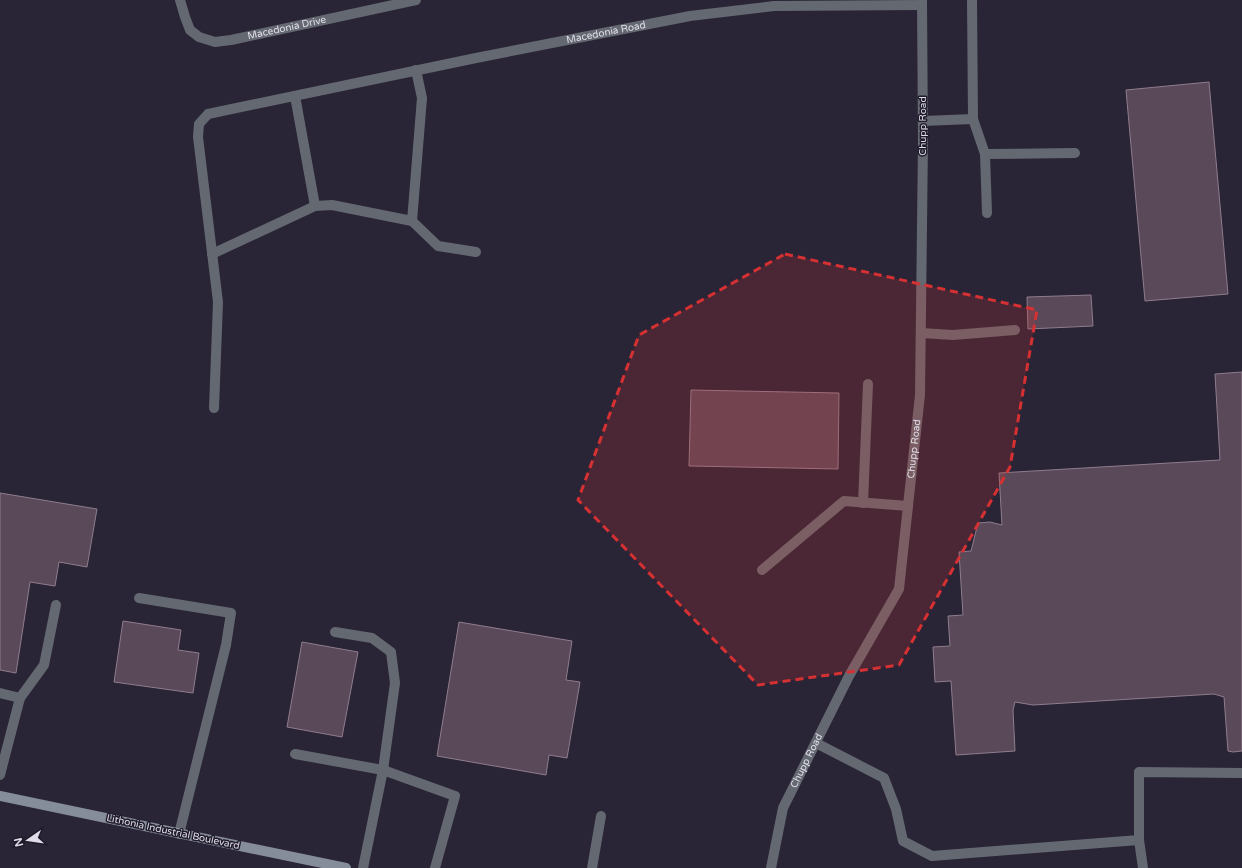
<svg xmlns="http://www.w3.org/2000/svg" width="1242" height="868" font-family="'Varela Round',sans-serif">
<style>
.building{fill:#5a4958;stroke:#8f7d8d}
.lines{fill:none;stroke-linecap:round;stroke-linejoin:round}
.service{stroke:#646871;stroke-width:10}
.tertiary{stroke:#646871;stroke-width:10}
.secondary{stroke:#858c9a;stroke-width:10}
.marked{fill:#d63132;fill-opacity:0.2;stroke:#d63132;stroke-width:3;stroke-dasharray:8 5;stroke-linejoin:round}
.labels{text-anchor:middle;dominant-baseline:central;stroke-width:3;stroke-linejoin:round;paint-order:stroke}
.street-label{font-size:10px;fill:#e0dde9;stroke:#1f1b2b}
</style>
<rect width="100%" height="100%" fill="#292436"/>
<!-- building -->
<g class="building">
<polygon points="1209,82 1228,294 1145,301 1126,90"/>
<polygon points="1091,295 1093,326 1028,329 1027,297"/>
<polygon points="1242,372 1242,751 1233,752 1228,751 1224,697 1214,694 1033,705 1015,702 1013,710 1015,751 956,755 951,681 935,682 933,647 950,646 948,616 963,615 959,552 971,551 978,523 990,522 1002,525 999,473 1220,460 1215,374"/>
<polygon points="691,390 839,393 838,469 689,466"/>
<polygon points="0,493 97,509 87,567 59,562 55,586 30,582 16,673 0,670"/>
<polygon points="123,621 181,630 178,650 199,653 193,693 114,682"/>
<polygon points="459,622 572,641 566,680 580,682 567,758 549,755 546,775 437,756"/>
<polygon points="302,642 358,652 342,737 287,727"/>
</g>
<g class="lines">
<!-- service -->
<g class="service">
<path id="s1" d="M 180,0 L 185,17 L 190,30 L 199,37 L 215,42 L 231,40 L 416,0"/>
<polyline points="416,70 422,98 412,221 438,246 476,252"/>
<polyline points="295,96 315,206"/>
<polyline points="973,119 985,154 1075,153"/>
<polyline points="923,121 973,119 972,0"/>
<polyline points="985,154 987,213"/>
<polyline points="212,254 315,206 332,205 412,221"/>
<polyline points="921,333 953,335 1015,330"/>
<path id="s2" d="M 214,408 L 218,302 L 198,137 L 199,124 L 208,114 L 476,58 L 690,16 L 774,6 L 922,5"/>
<polyline points="863,503 868,384"/>
<polyline points="762,570 844,501 908,506"/>
<polyline points="139,598 231,613 226,645 179,834"/>
<polyline points="335,632 372,638 391,652 395,683 383,770 363,868"/>
<polyline points="0,693 20,698 0,775"/>
<polyline points="20,698 44,665 56,605"/>
<polyline points="816,743 884,778 896,809 903,841 932,856 1139,840 1139,772 1242,773"/>
<polyline points="295,754 383,770 455,796 435,868"/>
<polyline points="1139,840 1143,868"/>
<polyline points="592,868 601,816"/>
</g>
<!-- tertiary -->
<path class="tertiary" id="s3" d="M 771,868 L 783,808 L 849,676 L 899,589 L 920,395 L 923,141 L 922,0"/>
<!-- secondary -->
<polyline class="secondary" points="0,796 346,868"/>
</g>
<!-- marked area -->
<path class="marked" d="M 785,254 L 1037,310 L 1010,467 L 899,665 L 758,685 L 578,500 L 639,335 Z"/>
<g class="labels">
<!-- street labels -->
<g class="street-label">
<text stroke="none"><textPath href="#s1" startOffset="133">Macedonia Drive</textPath></text>
<text stroke="none"><textPath href="#s2" startOffset="705">Macedonia Road</textPath></text>
<text transform="translate(923 126) rotate(-90)">Chupp Road</text>
<text stroke="none"><textPath href="#s3" startOffset="450">Chupp Road</textPath></text>
<text stroke="none"><textPath href="#s3" startOffset="114">Chupp Road</textPath></text>
<text transform="translate(173 832) rotate(12)">Lithonia Industrial Boulevard</text>
</g>
</g>
<!-- north arrow -->
<g transform="translate(28 840) rotate(257)" stroke="#1f1b2b" stroke-width="3" paint-order="stroke">
<path d="M0-3L7 15L0 10L-7 15Z" fill="#e0dde9"/>
<text y="-6" font-size="11" font-weight="bold" text-anchor="middle" fill="#e0dde9">N</text>
</g>
</svg>
